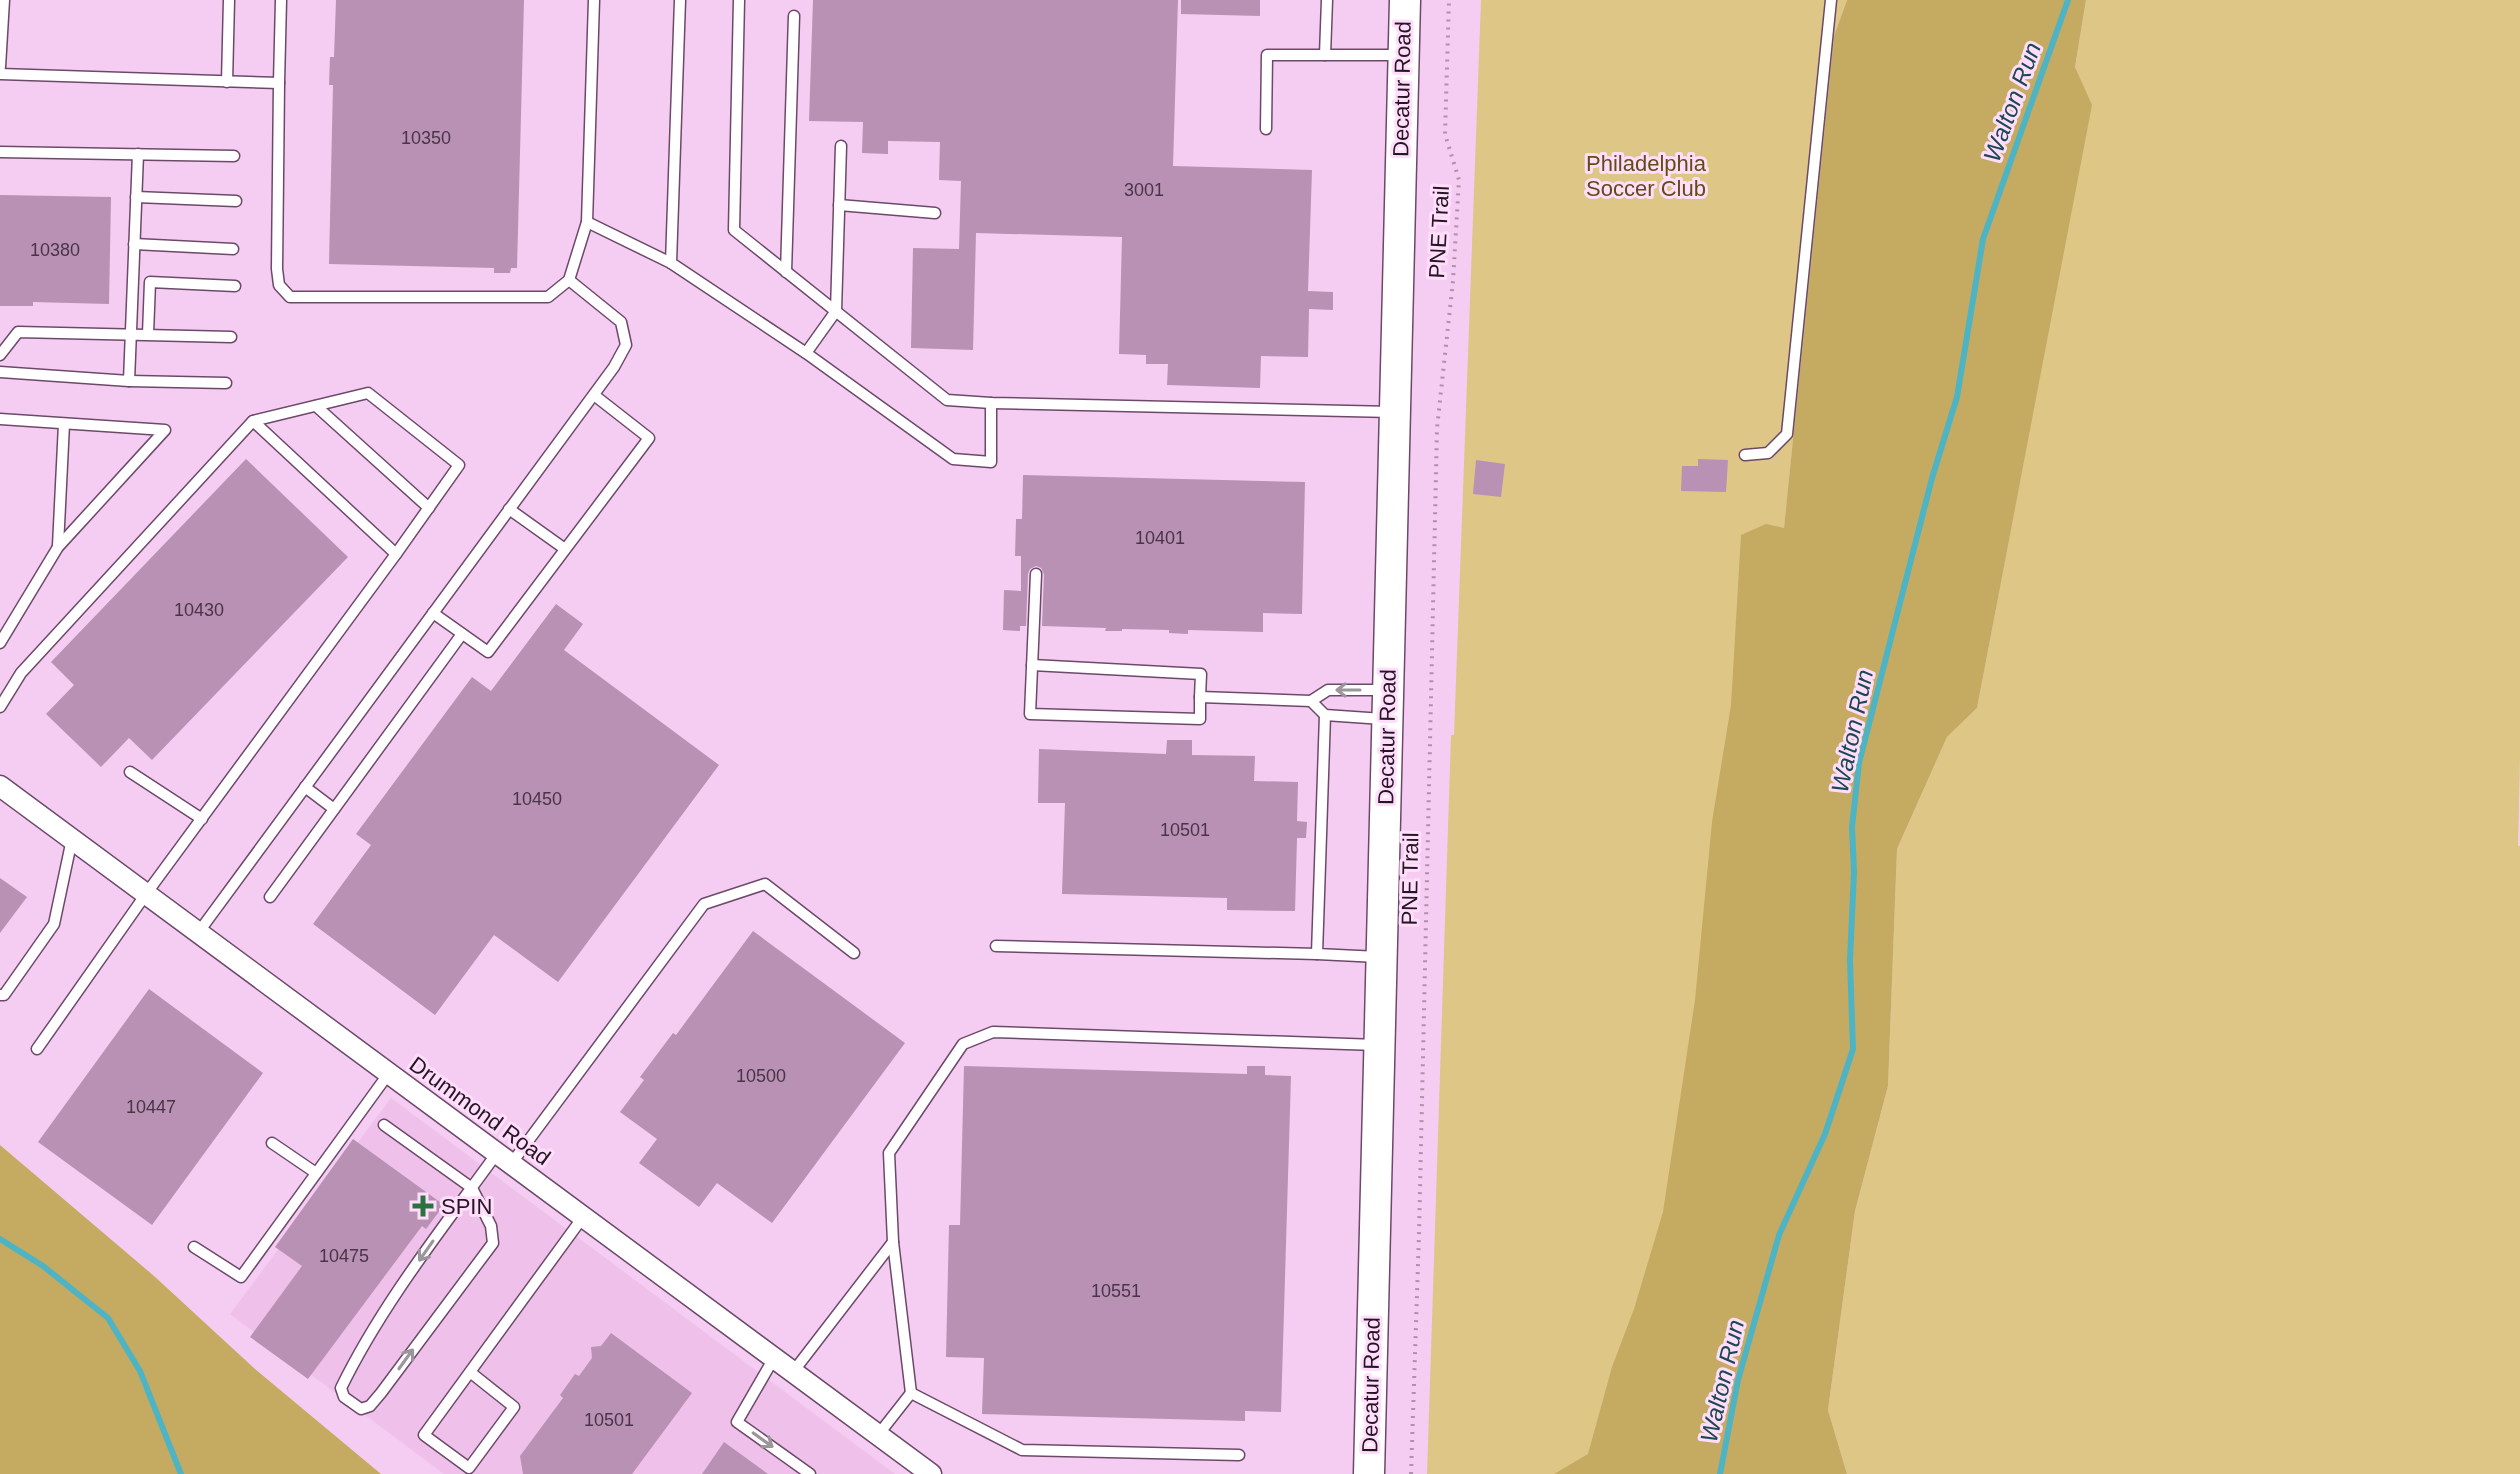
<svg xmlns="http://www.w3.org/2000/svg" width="2520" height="1474" font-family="Helvetica,sans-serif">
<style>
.built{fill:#efc0ea}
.green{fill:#dec686}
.forest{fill:#c5aa62}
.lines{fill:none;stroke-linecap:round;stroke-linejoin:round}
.stream{stroke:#4eb4c4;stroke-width:6}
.building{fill:#b891b4}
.lane-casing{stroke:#6c4969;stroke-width:13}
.street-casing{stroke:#6c4969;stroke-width:23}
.secondary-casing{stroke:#6c4969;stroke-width:33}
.path{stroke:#b090ad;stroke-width:4;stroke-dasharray:2 6;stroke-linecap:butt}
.lane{stroke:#fff;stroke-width:10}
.street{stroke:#fff;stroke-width:20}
.secondary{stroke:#fff;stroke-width:30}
.oneway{stroke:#9c969c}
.poi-dot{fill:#2b723e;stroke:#ffddfb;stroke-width:3}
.labels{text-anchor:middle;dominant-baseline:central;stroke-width:6;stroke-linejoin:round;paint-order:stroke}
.number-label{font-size:18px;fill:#493547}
.street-label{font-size:22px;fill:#241623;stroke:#ffddfb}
.park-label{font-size:22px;fill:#604d15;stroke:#ffddfb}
.poi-label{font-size:22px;fill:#241623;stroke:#ffddfb;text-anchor:start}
.water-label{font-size:24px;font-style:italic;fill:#1b4950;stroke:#ffddfb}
</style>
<rect width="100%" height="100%" fill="#f6cdf2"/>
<!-- built -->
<polygon class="built" points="391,1098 895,1474 444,1474 230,1314"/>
<!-- green -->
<g class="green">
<polygon points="1481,0 1847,0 1834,36 1784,529 1630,1474 1427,1474 1451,735 1454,735"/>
<polygon points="2086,0 2520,0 2520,759 2518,846 2520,846 2520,1474 1847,1474 1828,1410 1855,1211 1888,1086 1897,849 1947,737 1977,708 2091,105 2075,67"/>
</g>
<!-- forest -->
<g class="forest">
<polygon points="1847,0 2086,0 2075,67 2092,105 1977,708 1947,737 1897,849 1888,1086 1855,1211 1828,1410 1847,1474 1554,1474 1588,1454 1612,1367 1634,1309 1663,1212 1695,1000 1712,822 1731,705 1741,535 1766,524 1784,528 1834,36"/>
<polygon points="0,1145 154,1276 255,1369 381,1474 0,1474"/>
</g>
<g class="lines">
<!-- stream -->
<g class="stream">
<polyline points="0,1239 43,1266 108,1318 140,1371 181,1474"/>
<polyline points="1720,1474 1738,1380 1779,1235 1825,1134 1853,1049 1850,960 1854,872 1852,827 1859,763 1932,478 1957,397 1983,239 2068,0"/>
</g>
</g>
<!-- building -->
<g class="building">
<polygon points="336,0 524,0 517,268 511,268 510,273 494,273 494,268 329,264 333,85 329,85 330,57 334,57"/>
<polygon points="813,0 1178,0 1173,166 1312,170 1308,291 1333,292 1333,310 1309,309 1308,357 1261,356 1260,388 1167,385 1168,364 1146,364 1146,355 1119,354 1122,237 976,233 973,350 911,348 913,248 959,249 961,181 939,180 940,142 888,141 888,154 862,153 863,122 809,121"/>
<polygon points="1181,0 1260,0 1260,16 1181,14"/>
<polygon points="0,195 111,197 109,304 33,302 33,306 0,306"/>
<polygon points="246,459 348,557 152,760 129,738 101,767 46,714 74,685 51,662"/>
<polygon points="1698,459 1728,460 1726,492 1681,491 1682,466 1698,466"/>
<polygon points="1476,460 1505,464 1501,497 1473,494"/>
<polygon points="1023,475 1305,482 1302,614 1263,613 1263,632 1188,630 1188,634 1169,633 1169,630 1122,629 1122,631 1105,631 1106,628 1042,626 1044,574 1041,568 1036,566 1030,569 1028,574 1026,626 1020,626 1020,631 1003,630 1004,590 1021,591 1021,556 1015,556 1016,519 1022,519"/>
<polygon points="556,604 583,624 564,650 719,765 558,982 494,935 435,1015 313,924 371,845 356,834 472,677 491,691"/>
<polygon points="1167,740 1192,740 1192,755 1255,756 1254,781 1298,782 1297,821 1307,822 1306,838 1297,838 1295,911 1227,910 1227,898 1062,894 1065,803 1038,803 1039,749 1166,754"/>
<polygon points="0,878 27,897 0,933"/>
<polygon points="753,931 905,1043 772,1223 717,1183 699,1207 639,1163 657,1139 620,1112 644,1080 640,1077 673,1033 676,1035"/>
<polygon points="149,989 263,1073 152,1225 38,1142"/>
<polygon points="964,1066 1247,1074 1247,1066 1265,1066 1265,1075 1291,1076 1281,1412 1245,1411 1245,1421 982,1414 984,1358 946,1357 949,1225 960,1225"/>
<polygon points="353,1139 444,1205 426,1229 422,1226 308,1379 250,1337 302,1266 275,1247"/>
<polygon points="611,1333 692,1393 632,1474 523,1474 520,1456 563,1398 560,1395 575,1374 579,1376 592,1358 591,1347 601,1346"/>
<polygon points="724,1442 768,1474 702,1474"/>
</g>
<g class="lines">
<!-- lane casing -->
<g class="lane-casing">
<g id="lane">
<polyline points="680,0 671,263 806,353 953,459 991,462 991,403"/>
<polyline points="739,0 734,230 947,400 991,403 1392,412"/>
<polyline points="1325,55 1327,0"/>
<polyline points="0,67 4,0"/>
<polyline points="0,74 279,83 281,0"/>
<polyline points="227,82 229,0"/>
<polyline points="279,83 277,269 279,285 290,297 548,297 569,280 587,222 594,0"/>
<polyline points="1266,129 1267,55 1401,55"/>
<polyline points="0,152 234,156"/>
<polyline points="136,197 236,201"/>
<polyline points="839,205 935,213"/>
<polyline points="587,222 671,263"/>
<polyline points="134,244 233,249"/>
<polyline points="786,272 794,16"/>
<polyline points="148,334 150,282 235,286"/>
<polyline points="806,353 836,311 841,146"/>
<polyline points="0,355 18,332 231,337"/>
<polyline points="0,372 129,381 138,154"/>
<polyline points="129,381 226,383"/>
<polyline points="316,406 429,508"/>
<polyline points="0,419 165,430 58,547 0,643"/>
<polyline points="253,421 368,393 459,465 396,554"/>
<polyline points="1745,455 1768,453 1787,434 1831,0"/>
<polyline points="509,509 565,549"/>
<polyline points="58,546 64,424"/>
<polyline points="1036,574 1030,714 1200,719 1200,697 1311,701 1328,690 1386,690"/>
<polyline points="433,613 488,652 649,438 594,395"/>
<polyline points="1032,665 1201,674 1200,697"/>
<polyline points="1311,701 1325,715 1383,719"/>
<polyline points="0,707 21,673 253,421 396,554 146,894 37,1049"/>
<polyline points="1325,715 1317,954 1379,957"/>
<polyline points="130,772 202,819"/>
<polyline points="305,787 334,809"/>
<polyline points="270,897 462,634"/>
<polyline points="198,933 614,367 626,345 621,322 569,280"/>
<polyline points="996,946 1317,954"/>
<polyline points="0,995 4,995 54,924 72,839"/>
<path d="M 384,1125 L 472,1188 L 491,1226 L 493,1243 L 381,1393 L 370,1406 L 361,1409 L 344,1397 L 341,1388 C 382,1304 442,1229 497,1153"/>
<polyline points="272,1143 316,1173"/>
<polyline points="511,1164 704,904 765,884 854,953"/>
<polyline points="893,1242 911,1393"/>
<polyline points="194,1247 241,1277 389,1073"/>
<polyline points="774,1358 737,1422 810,1474"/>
<polyline points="470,1372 514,1407 469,1468 424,1435 583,1217"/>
<polyline points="793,1372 893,1242 889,1153 963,1044 993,1032 1377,1045"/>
<polyline points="878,1435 911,1393 1022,1450 1239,1455"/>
</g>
</g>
<!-- street casing -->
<g class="street-casing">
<polyline id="street" points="0,786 931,1474"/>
</g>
<!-- secondary casing -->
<g class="secondary-casing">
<polyline id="secondary" points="1369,1474 1405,0"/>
</g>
<!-- path -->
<polyline class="path" points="1411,1474 1419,1235 1437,428 1453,281 1459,180 1445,134 1449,0"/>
<!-- lane -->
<use href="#lane" class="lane"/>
<!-- street -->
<use href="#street" class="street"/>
<!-- secondary -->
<use href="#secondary" class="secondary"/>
</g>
<!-- one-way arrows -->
<defs><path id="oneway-shaft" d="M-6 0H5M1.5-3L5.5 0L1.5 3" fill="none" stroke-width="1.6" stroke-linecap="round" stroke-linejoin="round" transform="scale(2)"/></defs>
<g class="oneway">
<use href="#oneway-shaft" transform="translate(1348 690) rotate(180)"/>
<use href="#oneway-shaft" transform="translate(426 1251) rotate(125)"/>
<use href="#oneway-shaft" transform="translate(406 1359) rotate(-54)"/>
<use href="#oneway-shaft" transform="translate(763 1440) rotate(36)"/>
</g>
<!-- markers -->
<path class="poi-dot" d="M419 1194h8v8h8v8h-8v8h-8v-8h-8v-8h8z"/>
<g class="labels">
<!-- number labels -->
<g class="number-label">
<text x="426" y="138">10350</text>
<text x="1144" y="190">3001</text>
<text x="55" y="250">10380</text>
<text x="1160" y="538">10401</text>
<text x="199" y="610">10430</text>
<text x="537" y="799">10450</text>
<text x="1185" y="830">10501</text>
<text x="761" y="1076">10500</text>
<text x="151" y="1107">10447</text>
<text x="344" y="1256">10475</text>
<text x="1116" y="1291">10551</text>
<text x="609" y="1420">10501</text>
</g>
<!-- street labels -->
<g class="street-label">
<text transform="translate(1402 89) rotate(-89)">Decatur Road</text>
<text transform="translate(1439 232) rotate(-87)">PNE Trail</text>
<text transform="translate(1387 737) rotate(-89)">Decatur Road</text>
<text transform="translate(1410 879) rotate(-89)">PNE Trail</text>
<text transform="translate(480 1111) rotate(36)">Drummond Road</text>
<text transform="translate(1371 1385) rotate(-89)">Decatur Road</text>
</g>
<!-- park labels -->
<g class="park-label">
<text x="1646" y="163">Philadelphia<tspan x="1646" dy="25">Soccer Club</tspan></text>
</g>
<!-- poi labels -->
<g class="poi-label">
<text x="441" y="1206">SPIN</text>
</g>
<!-- water labels -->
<g class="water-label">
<text transform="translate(2012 102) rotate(-70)">Walton Run</text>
<text transform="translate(1852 731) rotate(-78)">Walton Run</text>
<text transform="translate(1722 1381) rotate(-77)">Walton Run</text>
</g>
</g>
</svg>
